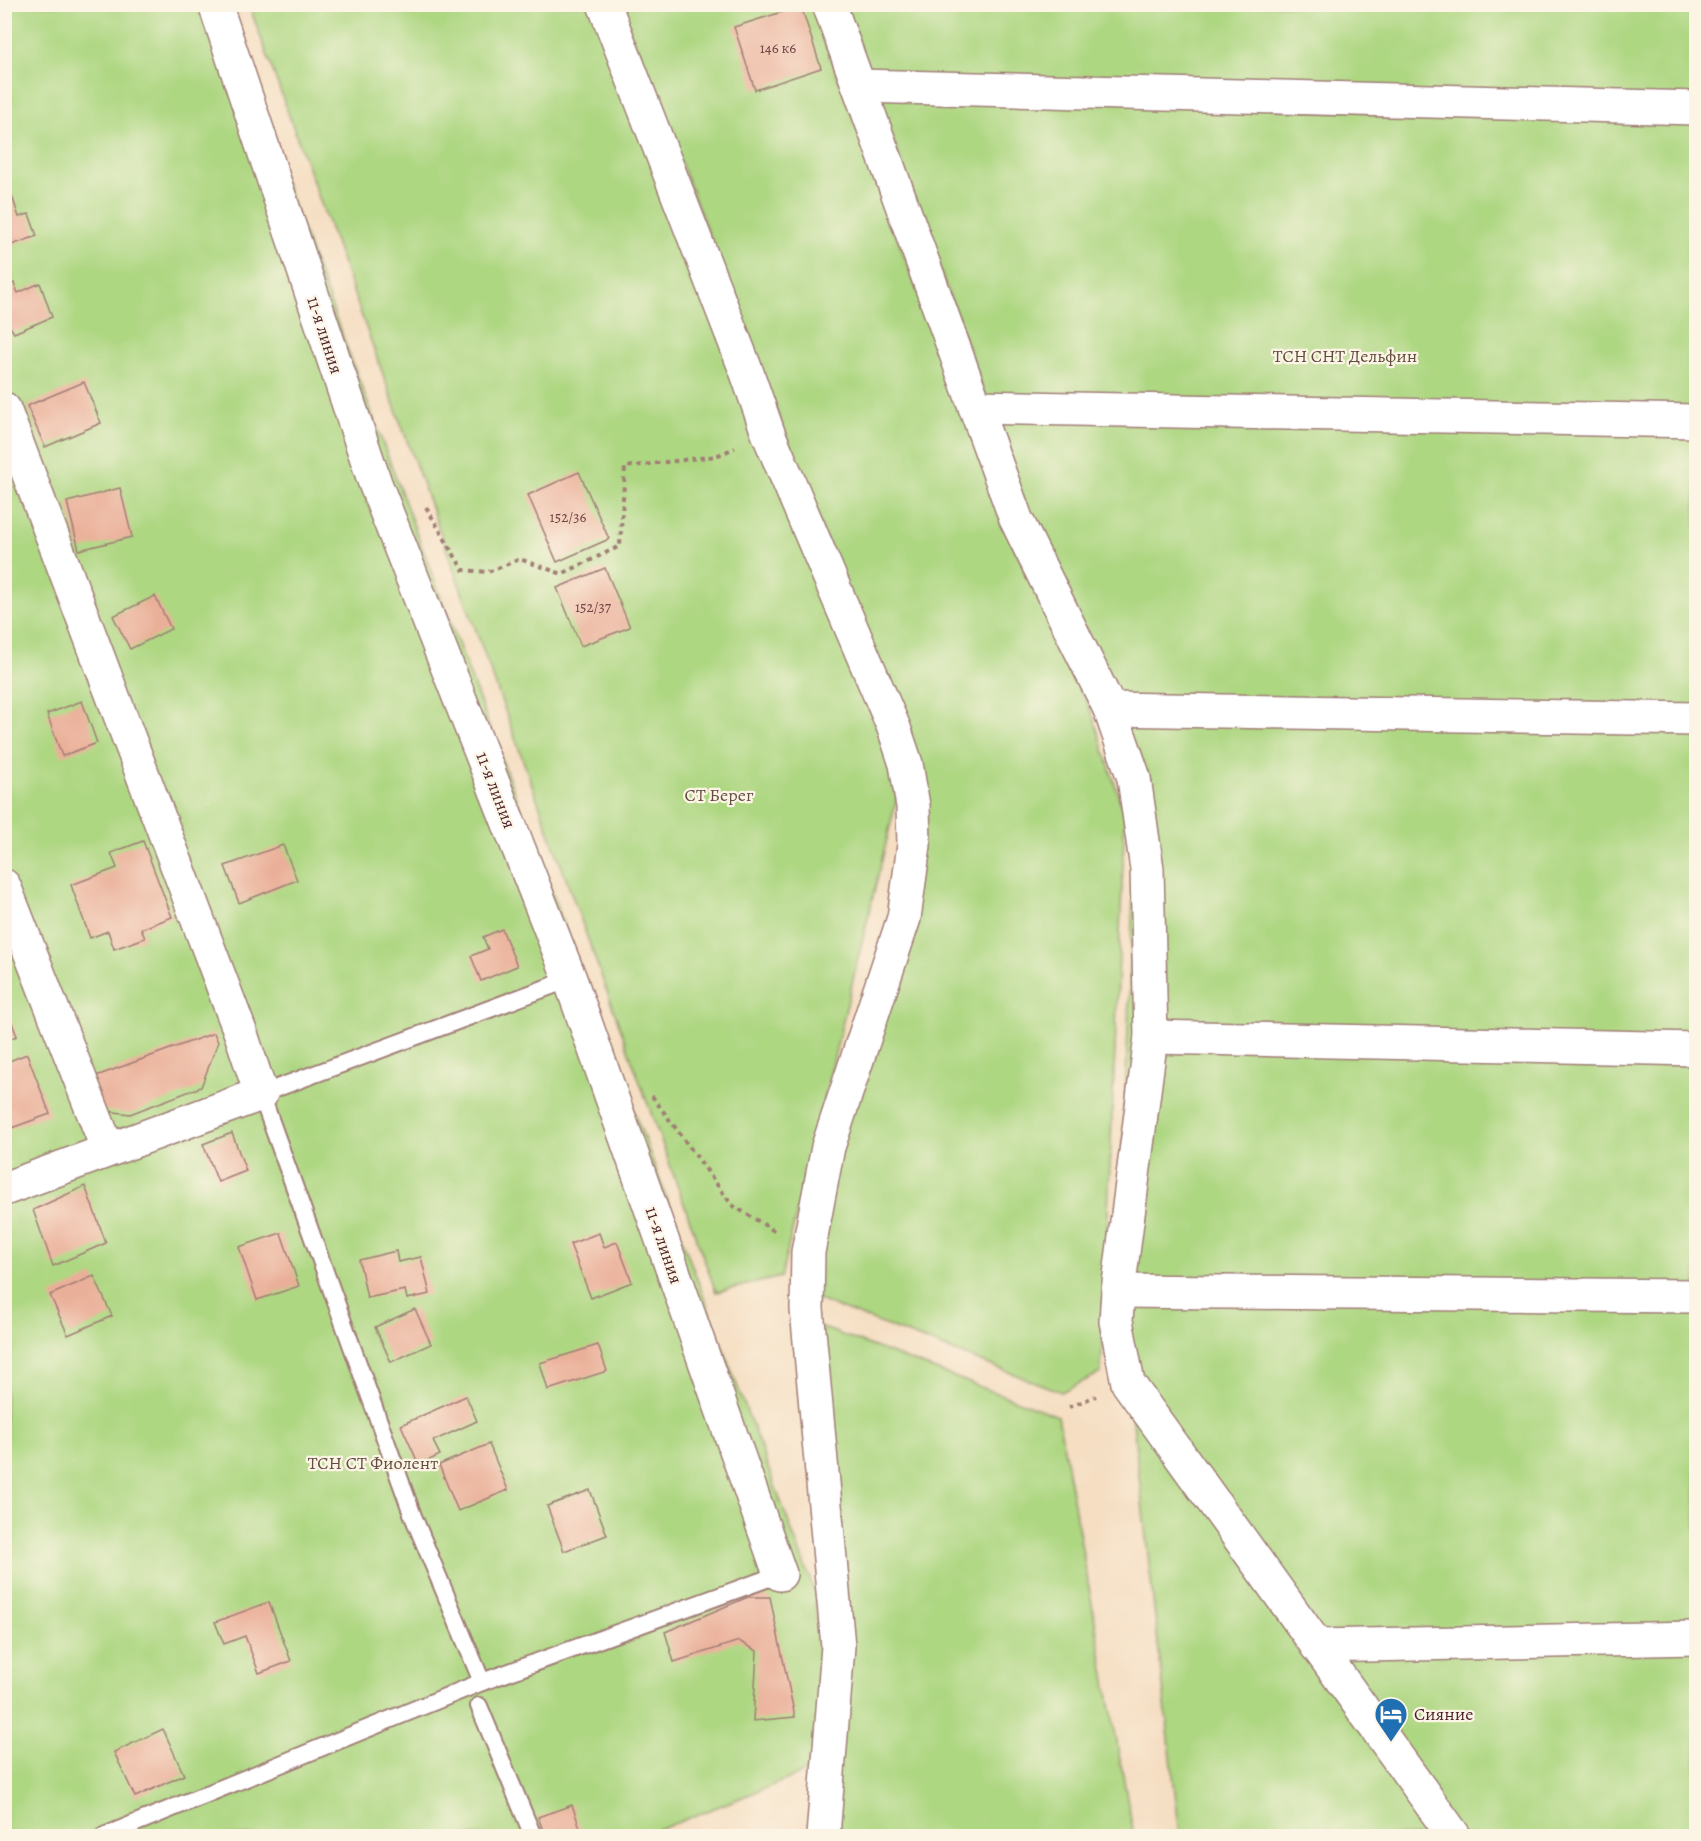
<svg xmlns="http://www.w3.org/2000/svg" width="1701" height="1841" font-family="Alegreya,serif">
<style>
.green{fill:#aed782;stroke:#7c7b56;stroke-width:1.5}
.building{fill:#eaaf98}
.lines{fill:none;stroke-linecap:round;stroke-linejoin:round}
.service-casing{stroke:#a07e76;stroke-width:20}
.minor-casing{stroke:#a07e76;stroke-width:36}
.path{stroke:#a07e76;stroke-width:4;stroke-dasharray:4.5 4.5;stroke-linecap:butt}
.service{stroke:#fff;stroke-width:16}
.minor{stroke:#fff;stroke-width:33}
.labels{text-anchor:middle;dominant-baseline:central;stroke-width:4.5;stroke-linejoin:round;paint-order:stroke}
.number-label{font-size:15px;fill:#724346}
.street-label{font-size:18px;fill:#4a1f2b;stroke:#fcf5e5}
.park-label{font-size:18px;fill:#634d41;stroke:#fcf5e5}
.poi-label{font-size:18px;fill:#4a1f2b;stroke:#fcf5e5;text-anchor:start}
</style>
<rect width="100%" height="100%" fill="#fcf5e5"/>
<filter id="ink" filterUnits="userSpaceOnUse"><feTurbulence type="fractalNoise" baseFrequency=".0167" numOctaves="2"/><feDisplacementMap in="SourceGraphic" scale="12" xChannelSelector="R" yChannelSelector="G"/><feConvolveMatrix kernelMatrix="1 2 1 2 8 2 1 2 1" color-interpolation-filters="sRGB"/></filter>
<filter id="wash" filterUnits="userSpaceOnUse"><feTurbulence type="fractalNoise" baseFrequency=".008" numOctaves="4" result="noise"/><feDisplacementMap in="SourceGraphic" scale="24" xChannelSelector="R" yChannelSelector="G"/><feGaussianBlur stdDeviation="1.35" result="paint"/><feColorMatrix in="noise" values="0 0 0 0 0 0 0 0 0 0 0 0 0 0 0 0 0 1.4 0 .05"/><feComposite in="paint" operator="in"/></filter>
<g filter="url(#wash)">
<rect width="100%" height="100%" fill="#f5dec2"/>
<!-- green -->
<g class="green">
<polygon points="5,5 218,5 814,1590 829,1763 643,1836 5,1836"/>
<polygon points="249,5 593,5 900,785 781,1277 716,1292"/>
<polygon points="620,5 811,5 1007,532 1093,716 1125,816 1101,1373 1061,1392 816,1299 813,1251 925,795"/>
<polygon points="845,5 1696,5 1696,1836 1331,1836 1330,1828 1281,1836 1180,1836 1118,1291 1136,816"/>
<polygon points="818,1326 1058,1416 1134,1836 818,1836 837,1829"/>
</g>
<g id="blocks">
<!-- building -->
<g class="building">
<polygon points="801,6 821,68 755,90 734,27"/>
<polygon points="9,187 19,217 29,214 37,236 6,247 4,189"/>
<polygon points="14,283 18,293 40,283 52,317 14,333 7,322 4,323 4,287"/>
<polygon points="84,382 101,423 45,447 27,406"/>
<polygon points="579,472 609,539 557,562 528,495"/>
<polygon points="120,488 132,537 79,550 67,502"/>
<polygon points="605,568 630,627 581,646 557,588"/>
<polygon points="155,596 171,629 130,649 113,616"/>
<polygon points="82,701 97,743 62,756 47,714"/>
<polygon points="143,841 172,917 141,929 145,938 114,949 108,931 90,938 71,885 117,868 111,853"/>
<polygon points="283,845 297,880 239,903 225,866"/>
<polygon points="502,929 517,966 481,981 471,956 488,949 483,937"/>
<polygon points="4,1002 17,1036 4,1041"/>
<polygon points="214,1033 218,1042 201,1087 130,1114 99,1110 88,1079"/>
<polygon points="27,1054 50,1114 6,1130 4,1125 4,1063"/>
<polygon points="232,1133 246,1171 218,1182 203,1144"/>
<polygon points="85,1186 106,1243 53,1266 33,1210"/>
<polygon points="281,1233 299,1286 257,1300 239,1247"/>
<polygon points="599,1233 604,1247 617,1242 632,1282 591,1298 570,1244"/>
<polygon points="396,1251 398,1262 421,1257 430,1294 407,1299 405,1290 367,1298 359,1260"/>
<polygon points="94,1276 112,1316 68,1335 50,1295"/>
<polygon points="415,1309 431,1344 391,1362 375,1327"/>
<polygon points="598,1345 607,1371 548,1390 540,1363"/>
<polygon points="466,1396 477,1421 433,1441 440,1455 419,1465 401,1425"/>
<polygon points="489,1444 508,1490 458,1511 439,1465"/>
<polygon points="590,1490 607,1535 564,1551 547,1506"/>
<polygon points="748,1597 770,1597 795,1717 753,1721 757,1651 739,1641 674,1662 665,1632"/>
<polygon points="269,1602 291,1661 259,1673 245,1636 224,1644 215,1622"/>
<polygon points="163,1729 184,1775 135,1797 114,1752"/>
<polygon points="572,1805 583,1836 545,1836 538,1817"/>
</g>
</g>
</g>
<g filter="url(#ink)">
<use href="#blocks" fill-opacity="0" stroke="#a07e76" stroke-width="1.5"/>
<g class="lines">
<!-- service casing -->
<g class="service-casing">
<g id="service">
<polyline points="482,1682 413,1516 261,1094 570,979"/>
<polyline points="479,1706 533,1836"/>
<polyline points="104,1836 482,1682 780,1574"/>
</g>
</g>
<!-- minor casing -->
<g class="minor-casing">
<g id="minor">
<polyline points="215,4 375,483 570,979 780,1574"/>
<polyline points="604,4 747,373 768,433 894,728 906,764 913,806 914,845 904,918 828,1147 808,1252 807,1309 838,1646 823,1836"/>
<polyline points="829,4 1016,519 1110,709 1134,778 1147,869 1151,1037 1118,1291 1116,1321 1128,1383 1454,1836"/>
<polyline points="859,86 1696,108"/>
<polyline points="975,407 1696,421"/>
<polyline points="4,409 241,1034 261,1094 4,1189"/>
<polyline points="1110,709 1696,719"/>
<polyline points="4,886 108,1150"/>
<polyline points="1151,1037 1696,1049"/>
<polyline points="1118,1291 1696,1296"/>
<polyline points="1317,1646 1696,1638"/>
</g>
</g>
<!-- path -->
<g class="path">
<polyline points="426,507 463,570 488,572 520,559 562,574 620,546 625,467 716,456 735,448"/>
<polyline points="652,1096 732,1205 776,1232"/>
<polyline points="1069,1407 1096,1396"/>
</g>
<!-- service -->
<use href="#service" class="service"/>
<!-- minor -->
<use href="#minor" class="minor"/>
</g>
</g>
<!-- icons -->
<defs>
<g id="hotel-pin" transform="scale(1.725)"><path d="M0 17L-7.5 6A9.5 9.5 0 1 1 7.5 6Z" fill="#1f6fb2" stroke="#fcf5e5"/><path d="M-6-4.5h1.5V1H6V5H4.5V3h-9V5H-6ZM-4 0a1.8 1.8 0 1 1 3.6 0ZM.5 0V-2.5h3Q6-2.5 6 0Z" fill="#fff"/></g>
</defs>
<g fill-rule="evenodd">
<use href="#hotel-pin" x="1391" y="1714"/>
</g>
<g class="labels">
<!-- number labels -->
<g class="number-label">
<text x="778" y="48">146 к6</text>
<text x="568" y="517">152/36</text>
<text x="593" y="607">152/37</text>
</g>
<!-- street labels -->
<g class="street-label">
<text transform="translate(325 335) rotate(72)">11-я линия</text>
<text transform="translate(496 790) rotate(69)">11-я линия</text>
<text transform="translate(664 1245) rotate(71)">11-я линия</text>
</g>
<!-- park labels -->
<g class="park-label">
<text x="1345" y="356">ТСН СНТ Дельфин</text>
<text x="719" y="795">СТ Берег</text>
<text x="373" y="1463">ТСН СТ Фиолент</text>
</g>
<!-- poi labels -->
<g class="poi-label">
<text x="1414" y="1714">Сияние</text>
</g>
</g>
<!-- margin -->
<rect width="1701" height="1841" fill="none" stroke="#fcf5e5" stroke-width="24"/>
</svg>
